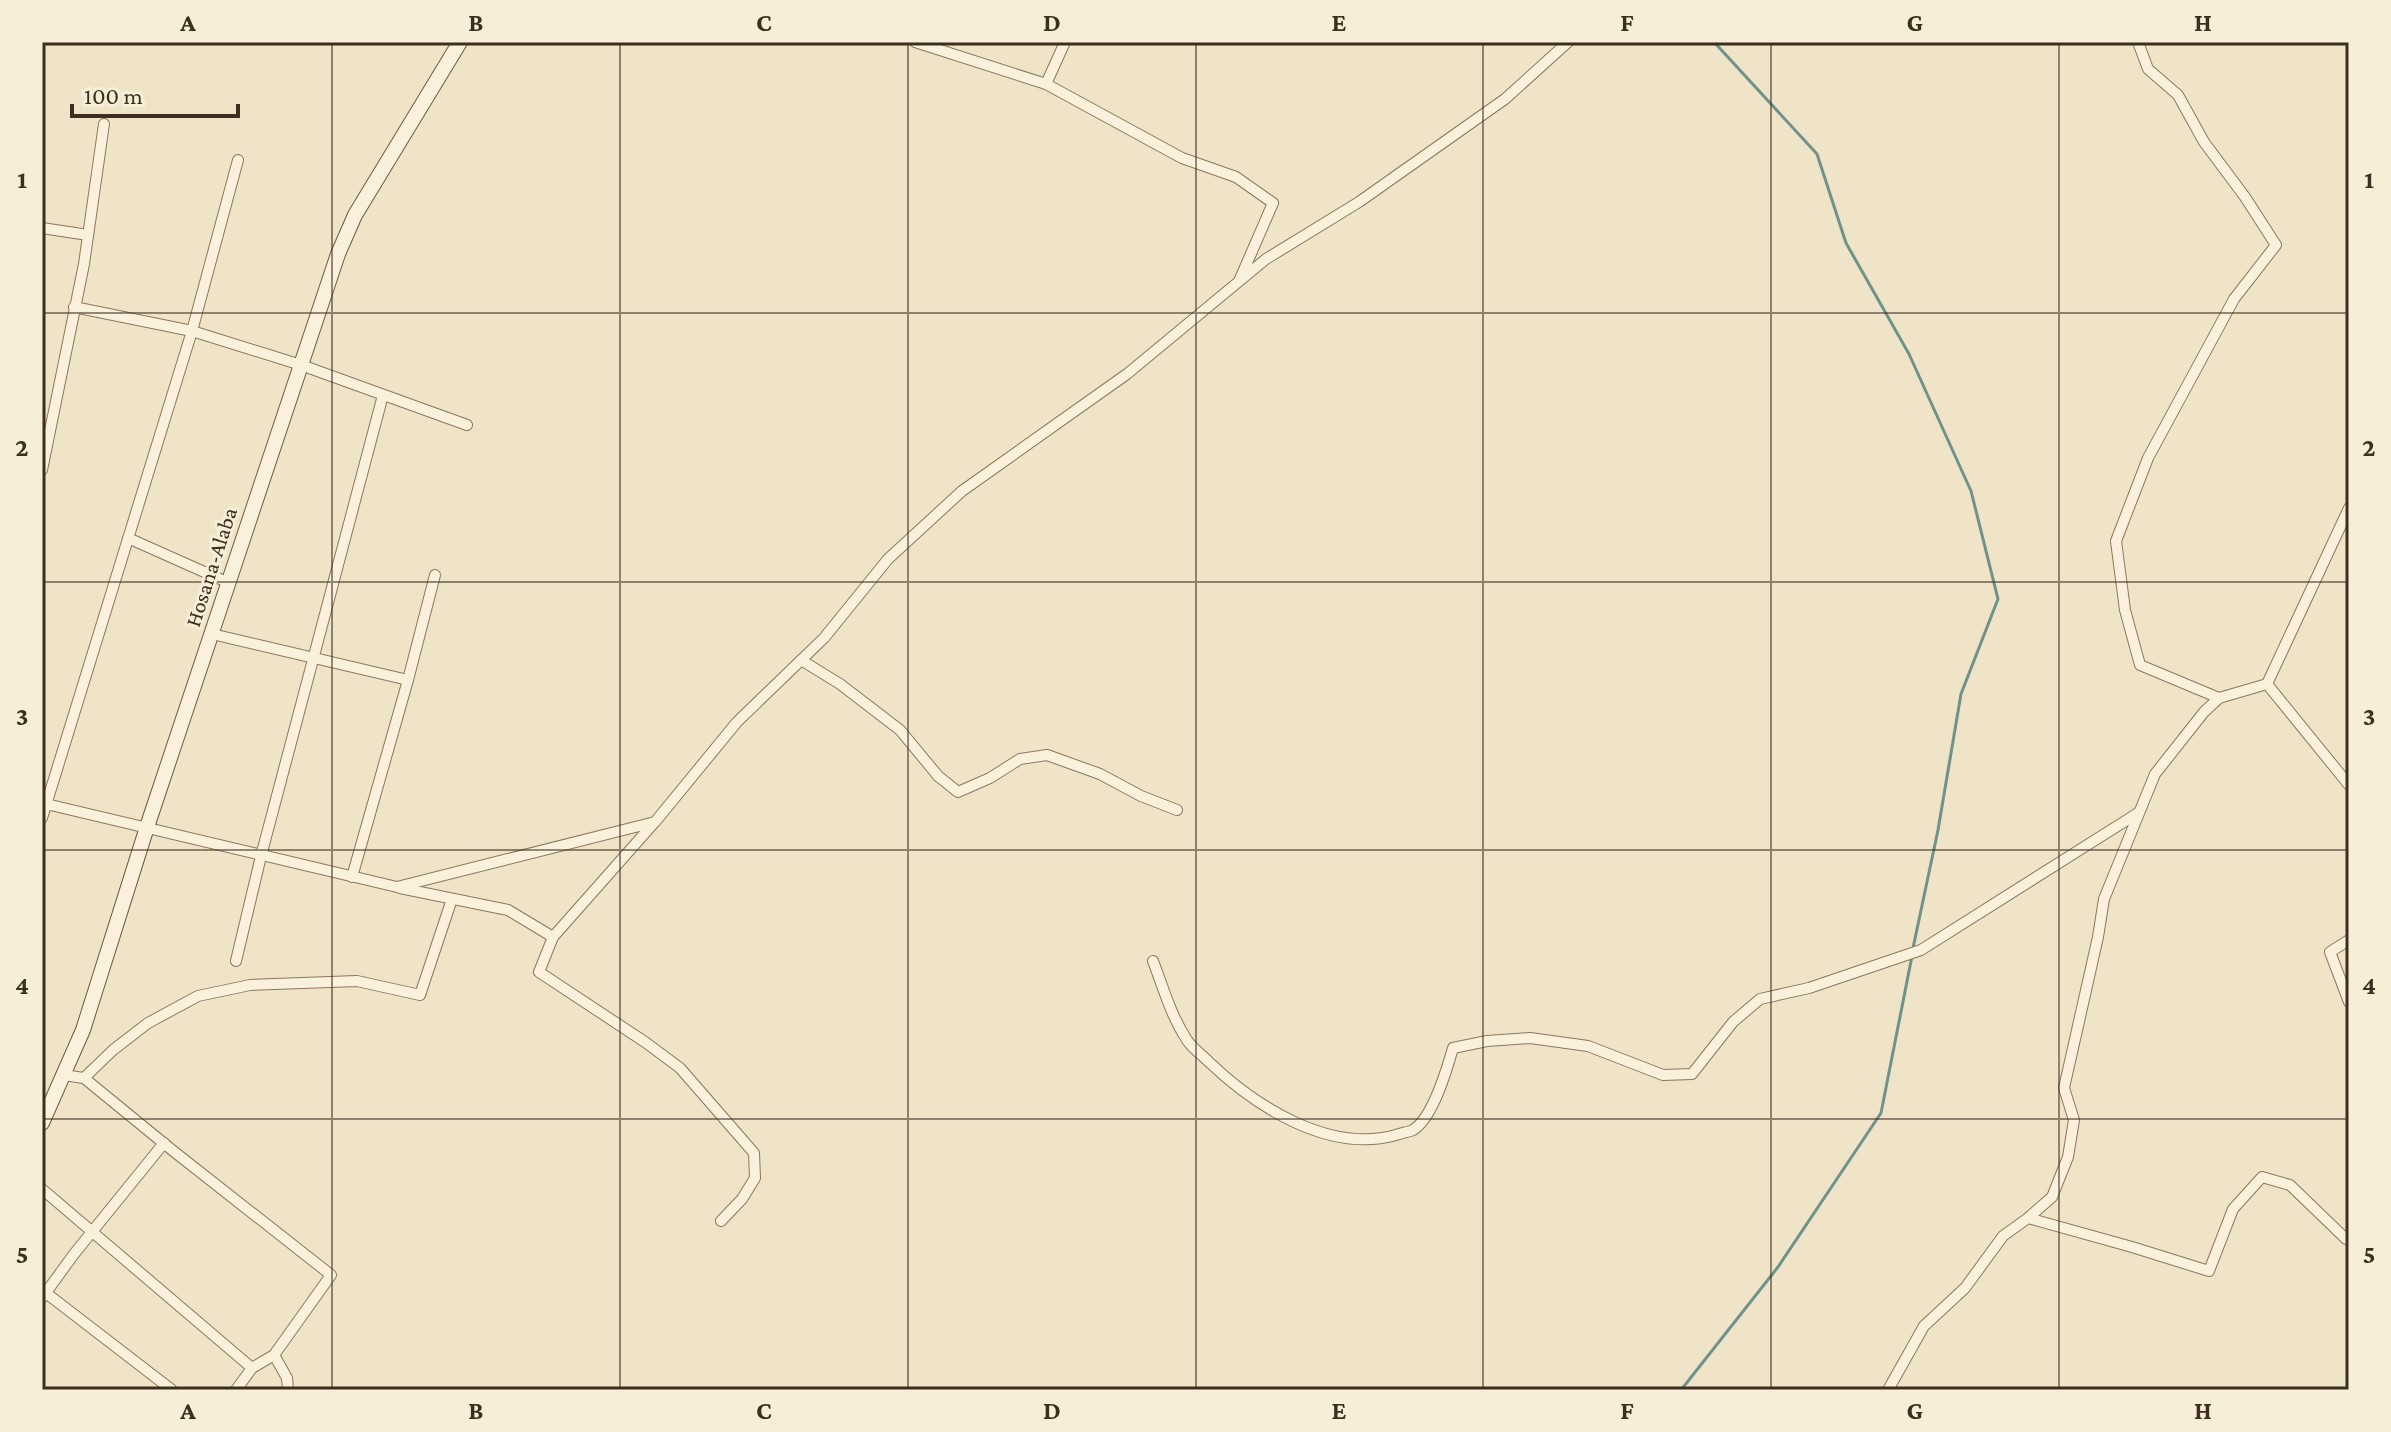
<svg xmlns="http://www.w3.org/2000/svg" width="2391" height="1432" font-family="'Crimson Pro',serif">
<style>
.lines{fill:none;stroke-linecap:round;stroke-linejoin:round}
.stream{stroke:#6f938a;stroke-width:3}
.street-casing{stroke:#8d765c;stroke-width:12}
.secondary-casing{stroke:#6f573f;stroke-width:16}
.street{stroke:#faf1dc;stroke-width:10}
.secondary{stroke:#faf1dc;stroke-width:14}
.grid{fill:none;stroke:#3d2e20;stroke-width:2;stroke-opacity:0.55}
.labels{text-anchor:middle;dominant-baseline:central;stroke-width:6;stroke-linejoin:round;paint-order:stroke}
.street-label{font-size:22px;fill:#3d2e20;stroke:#f7eed8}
.neatline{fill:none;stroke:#3d2e20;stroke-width:3}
.grid-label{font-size:26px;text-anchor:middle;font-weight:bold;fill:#3d2e20}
</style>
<rect width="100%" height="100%" fill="#f0e4c8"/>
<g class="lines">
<!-- stream -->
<g class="stream">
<polyline points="1714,42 1817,154 1846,243 1909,354 1971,491 1998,599 1961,694 1938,830 1913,948"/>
<polyline points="1681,1390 1778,1267 1881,1113 1912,956"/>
</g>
<!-- street casing -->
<g class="street-casing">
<g id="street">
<polyline points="915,42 1046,84 1182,158 1236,177 1273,203 1240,279"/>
<polyline points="2138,42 2148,69 2178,95 2204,142 2245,197 2276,245 2234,299 2148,458 2116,541 2125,610 2140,665 2219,698"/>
<polyline points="1046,84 1065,42"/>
<polyline points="42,228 88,235"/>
<polyline points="74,307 192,331 301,365 467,425"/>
<polyline points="42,470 84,264 104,124"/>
<polyline points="128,538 229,583"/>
<polyline points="212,634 408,680 352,877"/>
<polyline points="801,660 840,684 900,730 938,776 958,792 990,778 1020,759 1047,755 1100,774 1141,796 1177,810"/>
<polyline points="408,680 435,575"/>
<polyline points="2267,684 2349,785"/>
<polyline points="42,803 397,887 655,822 737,722 824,638 888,559 962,491 1127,374 1266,259 1359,202 1505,99 1568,42"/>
<polyline points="42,818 192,331 238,160"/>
<polyline points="653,824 553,937 539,972 645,1042 680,1068 754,1153 755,1178 742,1199 721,1221"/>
<polyline points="400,888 508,910 553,937"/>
<polyline points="2349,940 2330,952 2349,1002"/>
<polyline points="236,961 261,856 383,395"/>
<path d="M 1153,961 C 1163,987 1171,1016 1187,1040 C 1192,1048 1202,1055 1209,1062 C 1255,1106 1329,1154 1396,1135 C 1401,1133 1409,1132 1413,1130 C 1433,1118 1447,1069 1453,1048 L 1487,1041 L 1530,1038 L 1588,1046 L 1663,1075 L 1692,1074 L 1733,1022 L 1760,999 L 1809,988 L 1921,950 L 2138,813"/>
<polyline points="63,1075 84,1078 113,1050 148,1023 198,996 250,985 357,981 420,995 452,899"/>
<polyline points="84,1078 172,1150 331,1275 274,1355 252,1368 236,1390"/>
<polyline points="42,1189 252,1368"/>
<polyline points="2028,1218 2132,1247 2209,1271 2233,1209 2262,1177 2290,1185 2346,1239"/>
<polyline points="46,1293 172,1390"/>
<polyline points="42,1298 74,1254 164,1143"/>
<polyline points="274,1355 287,1378 288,1390"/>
<polyline points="1888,1390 1924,1326 1965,1288 2003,1236 2028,1218 2052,1197 2068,1157 2074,1120 2064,1088 2098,937 2104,899 2155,774 2204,712 2219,698 2267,684 2349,508"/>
</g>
</g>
<!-- secondary casing -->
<g class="secondary-casing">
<polyline id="secondary" points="42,1123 83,1030 147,827 338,254 355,215 460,42"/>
</g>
<!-- street -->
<use href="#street" class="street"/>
<!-- secondary -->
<use href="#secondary" class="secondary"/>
</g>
<!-- grid -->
<path class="grid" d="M 332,42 L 332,1390M 620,42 L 620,1390M 908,42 L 908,1390M 1196,42 L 1196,1390M 1483,42 L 1483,1390M 1771,42 L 1771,1390M 2059,42 L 2059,1390M 42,313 L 2349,313M 42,582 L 2349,582M 42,850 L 2349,850M 42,1119 L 2349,1119"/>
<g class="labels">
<!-- street labels -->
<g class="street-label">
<text transform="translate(211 567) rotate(-72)">Hosana-Alaba</text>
</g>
</g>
<!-- border -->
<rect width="2391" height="1432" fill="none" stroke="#f7eed8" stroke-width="88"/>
<!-- scale -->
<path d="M72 104v12h166v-12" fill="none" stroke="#3d2e20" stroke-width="4"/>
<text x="84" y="104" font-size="24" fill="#3d2e20" stroke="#f7eed8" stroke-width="6" paint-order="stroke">100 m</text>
<rect x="44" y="44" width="2303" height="1344" class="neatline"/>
<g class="grid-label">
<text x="188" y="31">A</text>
<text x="476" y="31">B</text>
<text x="764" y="31">C</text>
<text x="1052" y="31">D</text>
<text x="1339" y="31">E</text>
<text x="1627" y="31">F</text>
<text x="1915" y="31">G</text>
<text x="2203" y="31">H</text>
<text x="22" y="188">1</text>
<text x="2369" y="188">1</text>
<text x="22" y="456">2</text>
<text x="2369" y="456">2</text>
<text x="22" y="725">3</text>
<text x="2369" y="725">3</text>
<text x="22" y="994">4</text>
<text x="2369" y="994">4</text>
<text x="22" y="1263">5</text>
<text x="2369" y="1263">5</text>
<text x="188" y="1419">A</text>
<text x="476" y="1419">B</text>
<text x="764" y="1419">C</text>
<text x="1052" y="1419">D</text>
<text x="1339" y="1419">E</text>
<text x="1627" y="1419">F</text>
<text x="1915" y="1419">G</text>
<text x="2203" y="1419">H</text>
</g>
</svg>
